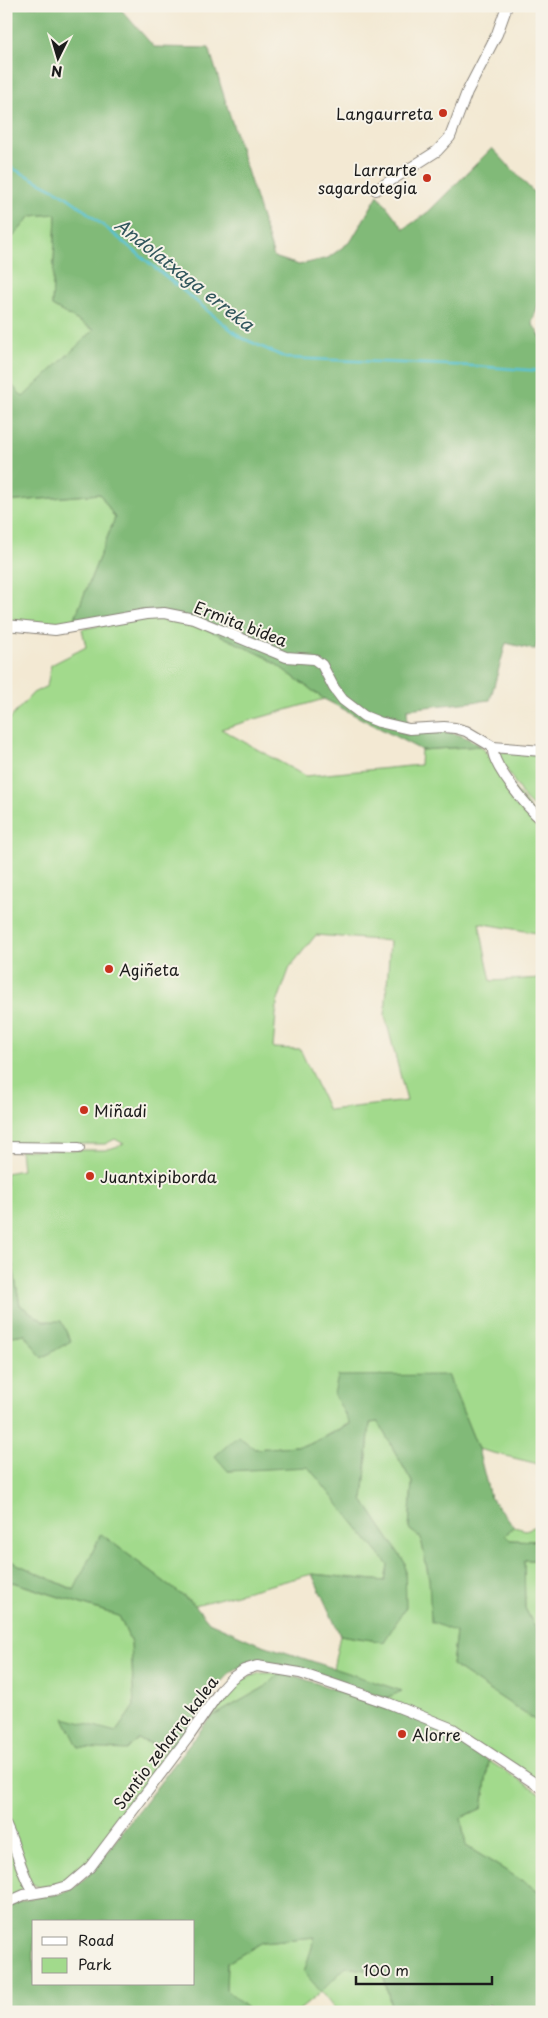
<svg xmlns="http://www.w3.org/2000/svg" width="548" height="2018" font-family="'Playpen Sans',sans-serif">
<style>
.green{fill:#a2da8c;stroke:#5f7b54;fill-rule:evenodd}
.forest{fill:#81ba78;stroke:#4e6b4a;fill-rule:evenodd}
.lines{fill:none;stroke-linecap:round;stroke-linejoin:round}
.stream{stroke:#59c3d4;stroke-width:2.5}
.street-casing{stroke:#888278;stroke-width:12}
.street{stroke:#fff;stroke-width:10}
.poi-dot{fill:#c8321e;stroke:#f7f3e8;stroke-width:2}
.labels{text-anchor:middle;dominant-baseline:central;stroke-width:4;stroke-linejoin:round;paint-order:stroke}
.poi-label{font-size:16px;fill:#1c1c1c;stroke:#f7f3e8;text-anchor:start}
.street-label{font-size:16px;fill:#1c1c1c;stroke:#f7f3e8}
.water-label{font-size:18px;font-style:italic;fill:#31565c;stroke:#f7f3e8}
</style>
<rect width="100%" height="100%" fill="#f7f3e8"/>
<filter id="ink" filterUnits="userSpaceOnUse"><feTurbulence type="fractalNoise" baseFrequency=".02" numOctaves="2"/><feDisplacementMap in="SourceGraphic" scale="10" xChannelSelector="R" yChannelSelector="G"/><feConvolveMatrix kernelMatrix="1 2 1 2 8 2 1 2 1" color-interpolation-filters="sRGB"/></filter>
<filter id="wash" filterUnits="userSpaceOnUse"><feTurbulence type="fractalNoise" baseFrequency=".0096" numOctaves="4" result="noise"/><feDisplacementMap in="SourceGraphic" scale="20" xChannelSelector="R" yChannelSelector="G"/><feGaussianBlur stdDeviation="1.12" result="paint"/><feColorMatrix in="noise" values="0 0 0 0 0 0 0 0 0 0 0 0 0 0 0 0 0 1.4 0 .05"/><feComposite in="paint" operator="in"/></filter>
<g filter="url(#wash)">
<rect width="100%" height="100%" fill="#f3e9d3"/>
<!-- green -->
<g class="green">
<polygon points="56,214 52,306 94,330 23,398 6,379 6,245 31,216"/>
<polygon points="100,494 115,518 72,625 32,624 6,620 6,502"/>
<path d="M 152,616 L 192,622 L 266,657 L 324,699 L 221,729 L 305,776 L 420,765 L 421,750 L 481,746 L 542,824 L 542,934 L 479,923 L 491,981 L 542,978 L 542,1465 L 478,1449 L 448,1375 L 334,1394 L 350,1423 L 308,1445 L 255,1449 L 228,1471 L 308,1466 L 388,1565 L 385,1581 L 312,1574 L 195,1605 L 101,1534 L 75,1590 L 6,1559 L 6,1337 L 25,1334 L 43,1321 L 20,1305 L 11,1256 L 6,1256 L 6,1173 L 22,1170 L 20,1150 L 106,1150 L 124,1144 L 115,1139 L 105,1144 L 6,1144 L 6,723 L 33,693 L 47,686 L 51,665 L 86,647 L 82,629 ZM 316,935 L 390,941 L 385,1016 L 407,1101 L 328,1110 L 300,1049 L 273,1048 L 277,1003 L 290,967 Z"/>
<polygon points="499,751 542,755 542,816 525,799 497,754"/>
<polygon points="378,1422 412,1482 409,1529 421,1538 429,1579 456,1632 452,1665 542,1725 542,1782 386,1698 401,1691 333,1669 340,1635 384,1642 405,1563 363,1500 370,1423"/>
<polygon points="542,1523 542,1541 510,1540 505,1535 514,1527 526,1530"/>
<polygon points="524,1560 542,1560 542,1641 525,1608"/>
<polygon points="12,1582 119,1616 131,1642 134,1706 116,1732 174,1751 92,1861 69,1882 53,1887 39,1887 31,1883 17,1840 6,1819 6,1585"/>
<polygon points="260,1673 279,1673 265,1687 210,1718 229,1691 241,1680"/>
<polygon points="489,1761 542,1794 542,1893 466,1846 461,1818 482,1808"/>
<polygon points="6,1837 12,1849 24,1887 21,1892 6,1899"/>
<polygon points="315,1937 321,1992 346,1967 383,1973 391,2006 411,2012 337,2012 321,1992 297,2012 247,2012 247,2009 226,1991 227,1963 263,1942"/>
</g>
<!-- forest -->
<g class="forest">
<path d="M 6,6 L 118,6 L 154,47 L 209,48 L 274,257 L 299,265 L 328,258 L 351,241 L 378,195 L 404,229 L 428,212 L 492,148 L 542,201 L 542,293 L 532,323 L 542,339 L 542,626 L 535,650 L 506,643 L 490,700 L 407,709 L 408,732 C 439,731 454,728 481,746 L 421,750 L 324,699 L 266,657 L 192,622 L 152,616 L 72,625 L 115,518 L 100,494 L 6,502 L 6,379 L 23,397 L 94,330 L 52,306 L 56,214 L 31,216 L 6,245 Z"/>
<polygon points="6,1256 11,1256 20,1305 43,1321 61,1321 71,1341 42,1358 25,1334 6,1337"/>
<polygon points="448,1375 478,1449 490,1497 514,1527 505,1535 510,1540 542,1541 542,1560 524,1560 525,1608 542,1641 542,1725 452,1665 456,1632 431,1622 429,1579 421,1538 409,1529 412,1482 378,1422 370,1423 363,1500 405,1563 406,1607 384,1642 340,1635 312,1574 385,1581 388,1565 308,1467 228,1471 215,1456 238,1436 255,1449 308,1445 350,1424 334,1394 338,1376"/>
<path d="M 101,1534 L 195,1605 L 209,1622 L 254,1642 L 402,1691 L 386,1698 L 278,1664 C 228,1658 222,1680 199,1716 C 191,1728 182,1739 174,1751 L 138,1739 L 127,1750 L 79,1748 L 64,1718 L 116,1732 L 134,1706 L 131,1642 L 119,1616 L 13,1582 L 6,1585 L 6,1559 L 74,1590 Z"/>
<path d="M 279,1673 L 298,1677 L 429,1722 L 489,1761 L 482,1808 L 461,1818 L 466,1846 L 542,1893 L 542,2012 L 440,2012 L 422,2010 L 411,2012 L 391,2006 L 383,1973 L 346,1967 L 321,1992 L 304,1972 L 315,1937 L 263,1942 L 227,1963 L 226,1990 L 248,2009 L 247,2012 L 6,2012 L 6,1907 L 30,1898 L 59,1894 L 74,1887 L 89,1875 L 210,1718 L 265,1687 ZM 34,1922 L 194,1922 L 194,1984 L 34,1984 Z"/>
</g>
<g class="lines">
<!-- stream -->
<polyline class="stream" points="6,165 61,193 78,205 240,337 286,358 474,366 542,371"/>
</g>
</g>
<g filter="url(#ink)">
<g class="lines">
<!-- street casing -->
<g class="street-casing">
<g id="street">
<polyline points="376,190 437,151 450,137 467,92 497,34 507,6"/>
<polyline points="6,625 55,630 146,614 164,613 194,619 286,657 314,659 322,665 334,688 343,700 364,716 379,722 409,729 444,727 455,728 466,731 493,747 542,751"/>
<path d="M 493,747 C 490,764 528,808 542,820"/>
<polyline points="6,1147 79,1148"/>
<path d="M 6,1826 C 16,1847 21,1873 33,1892"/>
<polyline points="6,1903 24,1895 54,1890 68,1886 90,1867 187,1739 220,1691 232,1678 244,1670 257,1666 300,1673 388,1703 453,1729 542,1788"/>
<polyline points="464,2012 491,2012"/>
</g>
</g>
<!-- street -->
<use href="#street" class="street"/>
</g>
</g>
<!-- markers -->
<g class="poi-dot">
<circle cx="443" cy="113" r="5"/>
<circle cx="427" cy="178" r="5"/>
<circle cx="109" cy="969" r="5"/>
<circle cx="84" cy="1110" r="5"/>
<circle cx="90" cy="1176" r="5"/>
<circle cx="402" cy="1734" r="5"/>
</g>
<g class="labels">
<!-- poi labels -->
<g class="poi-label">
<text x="433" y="113" text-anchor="end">Langaurreta</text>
<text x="417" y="169" text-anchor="end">Larrarte<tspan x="417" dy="18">sagardotegia</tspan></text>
<text x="119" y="969">Agiñeta</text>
<text x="94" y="1110">Miñadi</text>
<text x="100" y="1176">Juantxipiborda</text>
<text x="412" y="1734">Alorre</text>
</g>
<!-- street labels -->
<g class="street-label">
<text transform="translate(241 623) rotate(21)">Ermita bidea</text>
<text transform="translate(165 1742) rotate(-53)">Santio zeharra kalea</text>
</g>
<!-- water labels -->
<g class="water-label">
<text transform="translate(185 274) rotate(38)">Andolatxaga erreka</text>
</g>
</g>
<!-- margin -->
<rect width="548" height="2018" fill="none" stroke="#f7f3e8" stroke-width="25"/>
<!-- legend -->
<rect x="32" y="1920" width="162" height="65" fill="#f7f3e8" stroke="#9f9d96"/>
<rect x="42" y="1937" width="25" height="8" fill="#ffffff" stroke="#9f9d96"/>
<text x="78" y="1946" font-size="15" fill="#1c1c1c">Road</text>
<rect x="42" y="1958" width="25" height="15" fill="#a2da8c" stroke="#9f9d96"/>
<text x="78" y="1970" font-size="15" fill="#1c1c1c">Park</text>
<!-- north arrow -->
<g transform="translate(58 58) rotate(185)" stroke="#f7f3e8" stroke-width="4" paint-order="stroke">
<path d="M0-4L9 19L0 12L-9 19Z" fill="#1c1c1c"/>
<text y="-8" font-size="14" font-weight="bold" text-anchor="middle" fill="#1c1c1c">N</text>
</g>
<!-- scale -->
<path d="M356 1976v8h136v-8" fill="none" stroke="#1c1c1c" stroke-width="2.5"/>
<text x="363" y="1976" font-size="15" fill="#1c1c1c" stroke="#f7f3e8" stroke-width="4" paint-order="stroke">100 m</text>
</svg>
